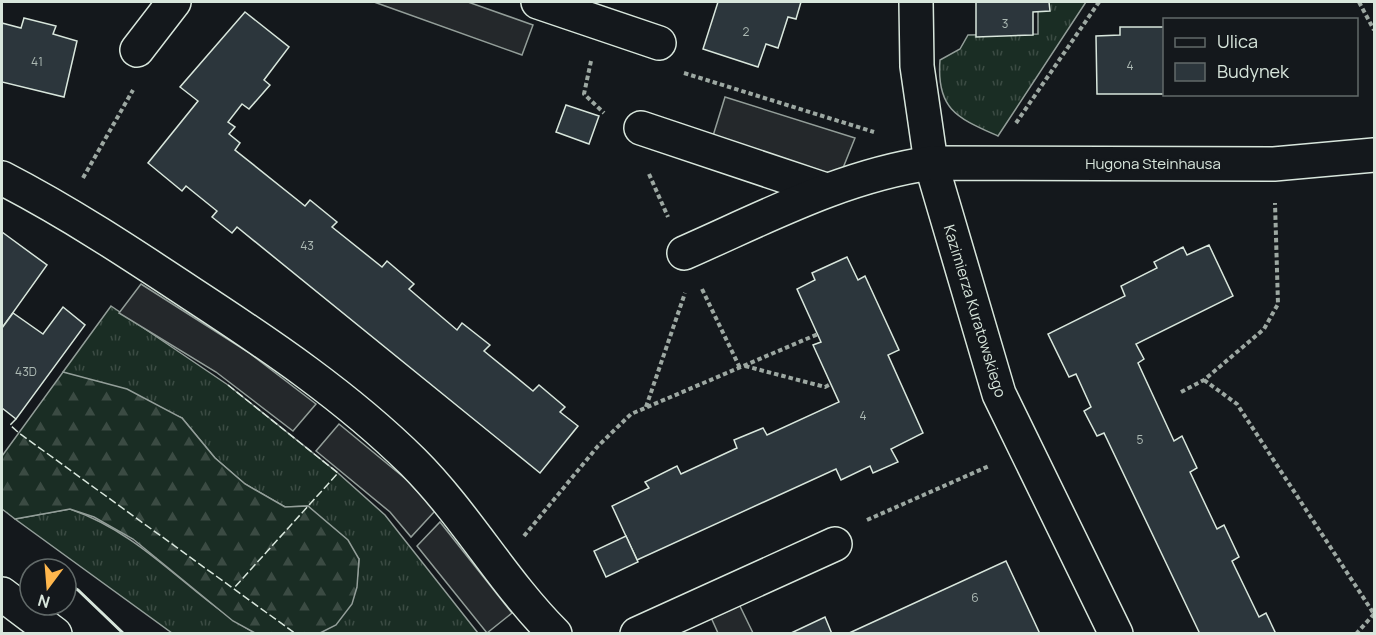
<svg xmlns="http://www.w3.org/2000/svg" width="1376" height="635" font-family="Manrope,sans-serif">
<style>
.grass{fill:url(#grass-tufts);stroke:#939e99;stroke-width:1.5}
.forest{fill:url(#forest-firs);stroke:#939e99;stroke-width:1.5}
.parking{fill:#24282b;stroke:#939e99;stroke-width:1.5}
.building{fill:#2c363c;stroke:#d8e6dc;stroke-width:1.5}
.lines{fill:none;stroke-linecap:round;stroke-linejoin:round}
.minor-casing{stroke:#d8e6dc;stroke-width:36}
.major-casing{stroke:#d8e6dc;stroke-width:36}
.path{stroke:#9da8a2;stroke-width:4;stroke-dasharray:4.5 3;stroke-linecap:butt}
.minor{stroke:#14181c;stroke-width:33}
.major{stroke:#14181c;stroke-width:33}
.fence{stroke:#d8e6dc;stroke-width:1.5;stroke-dasharray:8 3;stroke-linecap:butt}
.wall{stroke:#d8e6dc;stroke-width:3}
.labels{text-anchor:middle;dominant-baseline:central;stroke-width:4.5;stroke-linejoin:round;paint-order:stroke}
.number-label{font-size:12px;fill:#adbab4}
.street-label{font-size:15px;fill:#d8e6dc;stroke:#14181c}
</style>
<defs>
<pattern id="grass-tufts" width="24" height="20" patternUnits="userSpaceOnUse" patternTransform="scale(1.5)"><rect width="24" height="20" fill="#1a2d24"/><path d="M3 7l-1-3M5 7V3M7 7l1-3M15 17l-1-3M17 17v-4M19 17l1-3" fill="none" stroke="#3b4b43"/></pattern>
<pattern id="forest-firs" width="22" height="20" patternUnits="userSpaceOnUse" patternTransform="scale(1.5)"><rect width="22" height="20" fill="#1a2d24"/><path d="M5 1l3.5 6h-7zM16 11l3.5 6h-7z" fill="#3b4b43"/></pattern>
</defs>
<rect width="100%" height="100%" fill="#14181c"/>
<!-- grass -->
<g class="grass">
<path d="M 1038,2 L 1086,2 L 998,136 C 958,118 936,110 940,60 L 960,49 L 968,35 L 1038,34 Z"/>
<path d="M 111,306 L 228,385 L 338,473 L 385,515 L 478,633 L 320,633 C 353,614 357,594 359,559 L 308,506 L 285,507 L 245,484 L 215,458 L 182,418 L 63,372 Z"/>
<path d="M 70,509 C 147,536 188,595 255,633 L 172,633 L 15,519 Z"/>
</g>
<!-- forest -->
<polygon class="forest" points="63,372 127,389 182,418 215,458 245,484 285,507 308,506 348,540 359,559 357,587 352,604 336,625 320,633 255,633 233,621 133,539 94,517 70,509 15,519 2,509 2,456"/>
<!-- parking -->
<g class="parking">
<polygon points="374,2 468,2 533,25 522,55"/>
<polygon points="725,97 855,138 843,168 791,194 704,165"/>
<polygon points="141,284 248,352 316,404 293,431 216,372 119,313"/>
<polygon points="339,424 407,480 435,511 411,537 390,512 316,451"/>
<polygon points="440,522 512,613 487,633 417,546"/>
<polygon points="737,600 753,633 718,633 709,613"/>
</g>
<!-- building -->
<g class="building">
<polygon points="718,2 801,2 796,19 788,17 778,48 766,44 758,67 703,49"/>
<polygon points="976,2 1049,2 1050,11 1033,12 1033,35 976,37"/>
<polygon points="245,12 289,47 264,80 270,85 249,109 242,104 228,122 235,127 229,134 240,143 235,150 305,206 310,200 337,222 332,227 382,267 387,261 414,284 409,289 457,330 462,323 490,345 484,351 533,391 539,385 565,407 560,412 578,426 540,473 237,227 232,233 212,217 217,211 186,186 182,191 148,163 198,101 180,87"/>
<polygon points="24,18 56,26 53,34 77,41 64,97 2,82 2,23 21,28"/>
<polygon points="1120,27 1164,27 1164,94 1097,94 1096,36 1120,35"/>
<polygon points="566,105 599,116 589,144 556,132"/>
<polygon points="2,232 47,265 2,328"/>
<polygon points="1209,245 1233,296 1136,344 1144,359 1138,363 1174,441 1182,436 1197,468 1190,472 1217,529 1224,525 1239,557 1232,561 1259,617 1266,613 1276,634 1200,634 1104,433 1097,436 1084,411 1091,407 1076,374 1069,377 1048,334 1125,296 1121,286 1157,268 1154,262 1183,247 1187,255"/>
<polygon points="847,257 858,280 865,276 899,350 888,355 923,433 891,449 898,462 873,473 870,466 841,480 836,469 637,560 612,506 649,488 645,482 677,466 681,474 737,448 734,440 763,428 767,435 839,402 813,345 821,342 797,289 815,280 812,273"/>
<polygon points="63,307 85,325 16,419 2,408 2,328 13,313 43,334"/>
<polygon points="626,536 638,562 606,577 594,551"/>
<polygon points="1006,561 1040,634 847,634"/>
<polygon points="825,617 832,634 789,634"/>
</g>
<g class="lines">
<!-- minor casing -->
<g class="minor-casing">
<g id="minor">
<polyline points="538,2 659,43"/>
<polyline points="916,2 917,66 931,163 999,394 1116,634"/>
<polyline points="137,50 174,2"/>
<polyline points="641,128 826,190"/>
<path d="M 2,178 C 68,212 130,253 192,294 C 270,345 346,396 413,462 C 466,515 502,581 555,634"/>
<path d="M 684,253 C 766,217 842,176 931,163 L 1274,164 L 1374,155"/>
<polyline points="637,634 835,544"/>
</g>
</g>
<!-- major casing -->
<g class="major-casing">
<polyline id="major" points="2,594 55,634"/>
</g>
<!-- path -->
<g class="path">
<polyline points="1359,2 1374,30"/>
<polyline points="591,61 584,94 604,113"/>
<polyline points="684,73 874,132"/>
<polyline points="1016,123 1099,2"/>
<polyline points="649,174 668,217"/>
<polyline points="83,178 133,90"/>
<polyline points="702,289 740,368"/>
<polyline points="745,366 825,387 831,384"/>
<polyline points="1204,380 1237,404 1374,614"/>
<polyline points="1181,392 1204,380 1264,329 1278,304 1275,203"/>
<polyline points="646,407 685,293"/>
<polyline points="867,520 989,466"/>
<polyline points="524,536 598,446 631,414 818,334"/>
<polyline points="1356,634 1374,614"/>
</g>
<!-- minor -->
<use href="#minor" class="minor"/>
<!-- major -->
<use href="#major" class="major"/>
<!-- fence -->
<g class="fence">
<polyline points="228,385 338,473 234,588"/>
<polyline points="16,419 10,425 19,433 296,634"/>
</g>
<!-- wall -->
<polyline class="wall" points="66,583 78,590 124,634"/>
</g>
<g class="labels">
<!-- number labels -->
<g class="number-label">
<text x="1005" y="23">3</text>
<text x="746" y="31">2</text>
<text x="37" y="61">41</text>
<text x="1130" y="65">4</text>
<text x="307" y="245">43</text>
<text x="26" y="371">43D</text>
<text x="863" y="415">4</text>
<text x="1140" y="439">5</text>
<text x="975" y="597">6</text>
</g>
<!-- street labels -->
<g class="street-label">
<text x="1153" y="163">Hugona Steinhausa</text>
<text transform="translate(975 311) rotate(73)">Kazimierza Kuratowskiego</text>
</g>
</g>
<!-- border -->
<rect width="1376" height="635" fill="none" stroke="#d8e6dc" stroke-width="6"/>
<!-- legend -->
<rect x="1163" y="18" width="195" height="78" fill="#14181c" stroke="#626a69" stroke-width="1.5"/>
<rect x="1175" y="38" width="30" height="9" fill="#14181c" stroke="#626a69" stroke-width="1.5"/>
<text x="1217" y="48" font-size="18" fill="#d8e6dc">Ulica</text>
<rect x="1175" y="63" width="30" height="18" fill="#2c363c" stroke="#626a69" stroke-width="1.5"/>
<text x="1217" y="78" font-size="18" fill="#d8e6dc">Budynek</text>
<!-- north arrow -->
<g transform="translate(48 587) rotate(196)"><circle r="28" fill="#14181c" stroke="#626a69" stroke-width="1.5"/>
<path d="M0-4.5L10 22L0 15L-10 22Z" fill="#ffb74d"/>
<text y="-9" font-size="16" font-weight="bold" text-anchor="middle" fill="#d8e6dc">N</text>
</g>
</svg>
